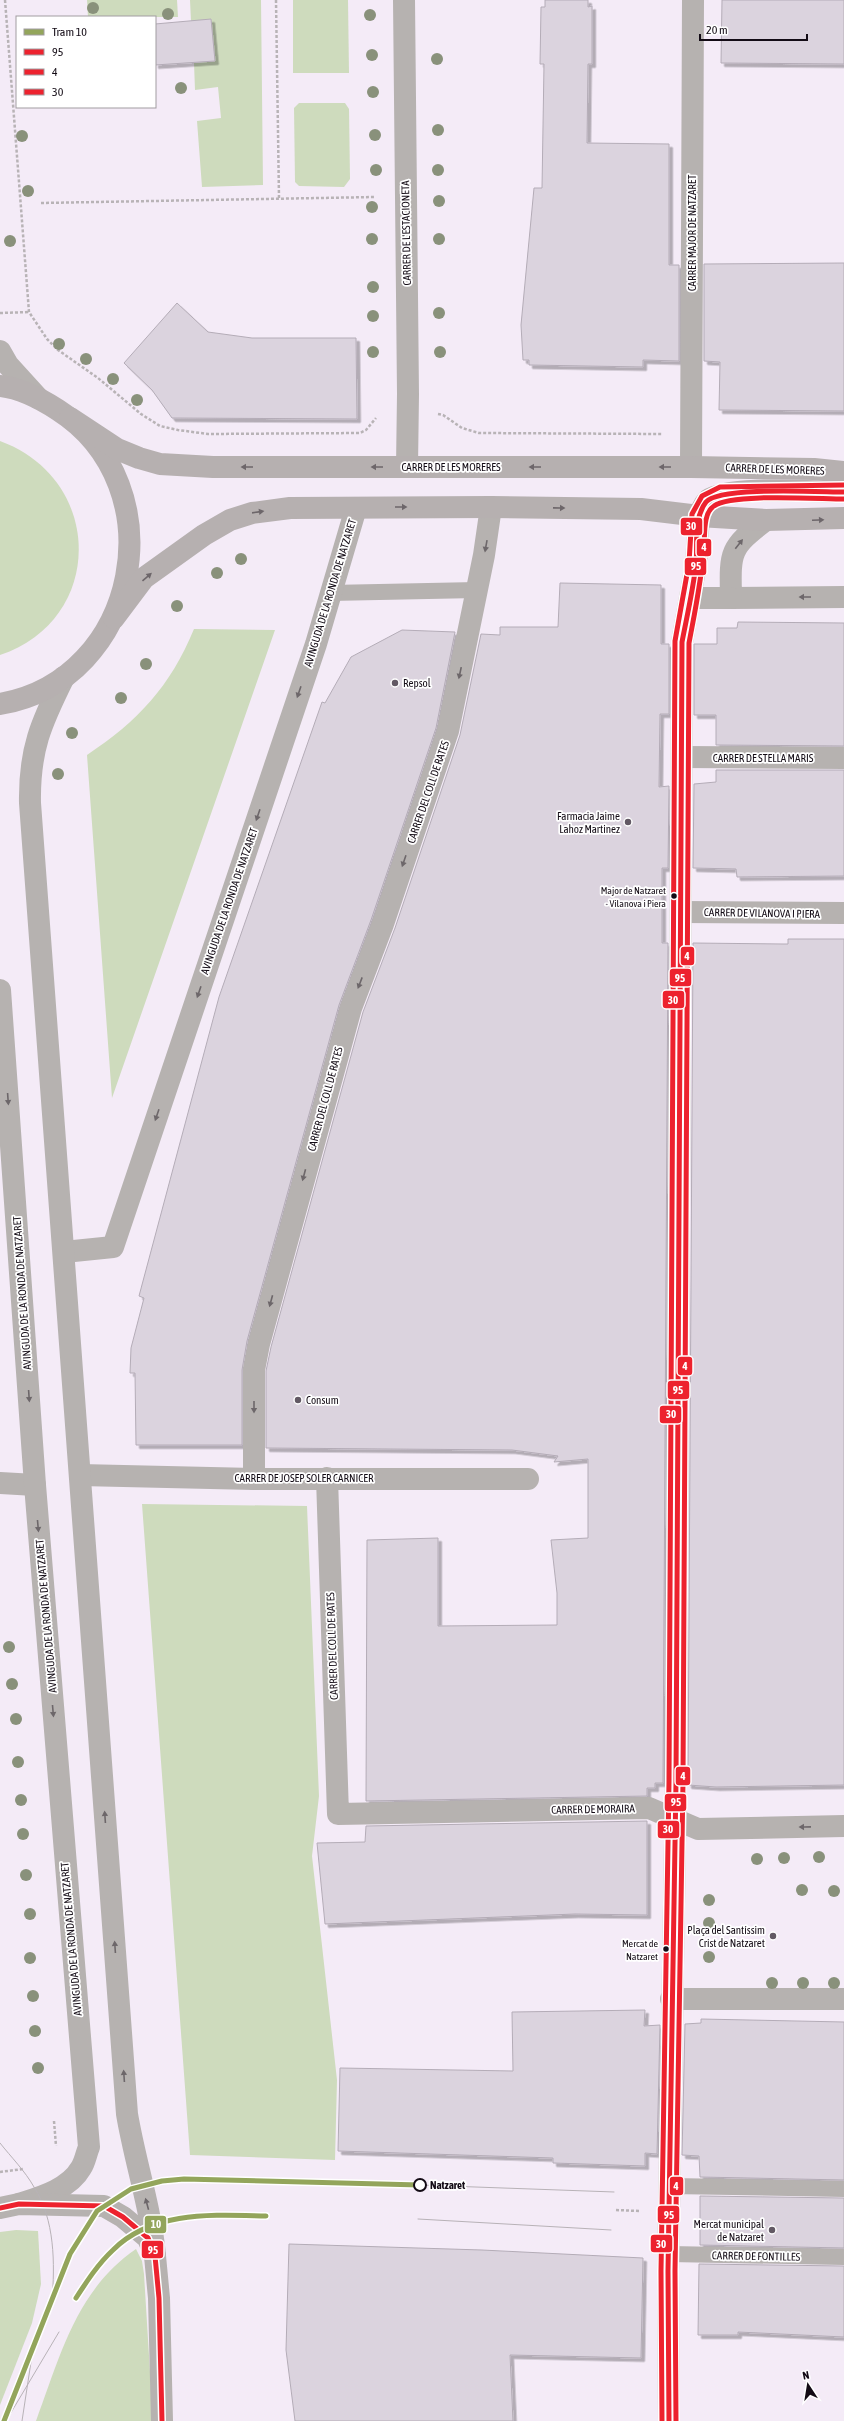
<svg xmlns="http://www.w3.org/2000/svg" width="844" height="2421" font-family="'Asap Condensed',sans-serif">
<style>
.green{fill:#cedbbd}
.building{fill:#dbd3de;stroke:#b4acb7;filter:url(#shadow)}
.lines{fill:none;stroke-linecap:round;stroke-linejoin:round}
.path{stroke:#b8b3b6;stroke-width:2.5;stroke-dasharray:3 2;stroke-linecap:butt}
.service{stroke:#b6b2b0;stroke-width:16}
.pedestrian{stroke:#b6b2b0;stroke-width:22}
.minor{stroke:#b6b2b0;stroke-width:22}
.tertiary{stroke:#b6b2b0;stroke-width:22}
.secondary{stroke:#b6b0b0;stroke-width:22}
.tram{stroke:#b8b2b7;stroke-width:1}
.bus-1-casing{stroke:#fff;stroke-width:8}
.bus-2-casing{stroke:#fff;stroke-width:8}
.bus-3-casing{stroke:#fff;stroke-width:8}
.bus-1{stroke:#ed222e;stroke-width:5}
.bus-2{stroke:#ed222e;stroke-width:5}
.bus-3{stroke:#ed222e;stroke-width:5}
.tram-1-casing{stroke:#fff;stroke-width:8}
.tram-1{stroke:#93a55b;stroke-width:5}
.tree{fill:#89917b}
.oneway{fill:#6d666a}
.oneway2{fill:#6d676a}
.poi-dot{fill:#625964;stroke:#fff;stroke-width:1.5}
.bus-dot{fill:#130b15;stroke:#fff;stroke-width:1.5}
.stop-dot{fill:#fff;stroke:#130b15;stroke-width:2}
.labels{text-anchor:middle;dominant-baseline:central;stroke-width:3.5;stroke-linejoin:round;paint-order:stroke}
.bus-label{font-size:10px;fill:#130b15;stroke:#fff;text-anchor:end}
.street-label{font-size:11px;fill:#130b15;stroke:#fff}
.poi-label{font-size:11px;fill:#130b15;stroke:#fff;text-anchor:end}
.stop-label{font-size:11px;font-weight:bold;fill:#130b15;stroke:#fff;text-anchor:start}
.line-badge{stroke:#fff;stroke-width:1.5}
.badge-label{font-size:11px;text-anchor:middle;font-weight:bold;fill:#fff}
</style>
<defs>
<filter id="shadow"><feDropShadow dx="3.5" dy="3.5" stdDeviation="0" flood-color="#0004"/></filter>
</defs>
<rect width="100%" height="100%" fill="#f4ebf7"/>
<!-- green -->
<g class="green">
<polygon points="87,0 177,0 178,17 88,17"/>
<polygon points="190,0 261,0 263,185 202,187 197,121 221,118 218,87 195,90 194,63 215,61 191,21"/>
<polygon points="293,0 348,0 349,73 293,73"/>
<polygon points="299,103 345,103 349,109 350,179 344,187 299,186 295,182 294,108"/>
<path d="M 0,441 C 104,479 106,619 0,655 Z"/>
<path d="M 194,629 L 275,630 L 112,1098 L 87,755 C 138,721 170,687 194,629 Z"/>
<polygon points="142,1504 307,1506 319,1796 312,1856 337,2080 335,2160 190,2155"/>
<polygon points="16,2230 38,2231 41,2284 32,2323 0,2405 0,2232"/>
<path d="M 136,2249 L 142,2261 L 144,2274 L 153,2421 L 36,2421 C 60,2357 76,2290 136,2249 Z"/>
</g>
<!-- building -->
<g class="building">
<polygon points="545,0 588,0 588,7 592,6 592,64 588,64 587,143 669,144 669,265 679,265 679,361 643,360 643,367 529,365 529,360 523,360 521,325 534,188 542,188 544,64 540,64 541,7 545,7"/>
<polygon points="722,0 844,0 844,64 721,63"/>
<polygon points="211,19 215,61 155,65 155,24"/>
<polygon points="844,263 844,411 719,410 720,362 704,361 704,264"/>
<polygon points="177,303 208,332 252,338 356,338 357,419 172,418 152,390 124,363"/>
<polygon points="560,583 661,585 661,644 669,644 669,714 660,714 659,787 669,786 668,868 662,868 662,943 668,943 663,1783 655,1783 655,1788 647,1788 647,1796 366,1801 367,1540 438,1538 438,1626 557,1625 557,1593 551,1540 588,1538 588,1459 554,1462 558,1456 512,1450 266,1448 266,1371 271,1347 363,1012 395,928 460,735 481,634 500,635 500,627 558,627"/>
<polygon points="738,622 844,623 844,746 716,745 716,715 694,715 694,644 717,644 717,628 737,628"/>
<polygon points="402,630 455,632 436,728 371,920 339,1005 247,1341 242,1370 242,1445 136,1445 135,1373 130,1373 131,1348 144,1298 139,1296 219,997 322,702 325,703 351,657"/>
<polygon points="716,770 844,770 844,876 737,877 736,869 693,868 694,784 716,782"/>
<polygon points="788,939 844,939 844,1785 716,1787 688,1785 693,943 783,944 788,944"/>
<polygon points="647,1821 647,1915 575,1914 325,1924 317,1843 365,1842 366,1826"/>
<polygon points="645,2010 644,2026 660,2025 657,2154 645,2153 645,2166 553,2163 553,2158 338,2151 340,2068 513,2071 512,2012"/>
<polygon points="701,2019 844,2022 844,2180 700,2177 699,2156 682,2155 685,2024 701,2023"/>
<polygon points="700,2196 844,2198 844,2248 700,2245"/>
<polygon points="289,2244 482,2250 643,2258 641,2358 510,2355 513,2421 295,2421 286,2350"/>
<polygon points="699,2264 844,2266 844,2337 738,2332 738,2335 698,2335"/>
</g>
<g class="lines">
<!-- path -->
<g class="path">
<polyline points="5,0 29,312 47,339 58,350 98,378 141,414 160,426 178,430 208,434 360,433 366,430 376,418"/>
<polyline points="276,0 279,198"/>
<polyline points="41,203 375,197"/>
<polyline points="0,313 29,312"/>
<polyline points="438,414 443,415 462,428 479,433 662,434"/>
<polyline points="54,2121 56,2146"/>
<polyline points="0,2172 23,2169"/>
<polyline points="616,2210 639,2211"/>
</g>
<!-- service -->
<g class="service">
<polyline points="330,593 477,590"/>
<polyline points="670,2186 844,2189"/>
<polyline points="669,2254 844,2257"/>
</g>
<!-- pedestrian -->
<g class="pedestrian">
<polyline points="682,757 844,758"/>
<polyline points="0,1483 35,1485"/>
</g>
<!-- minor -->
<g class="minor">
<polyline points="404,0 408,394 407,467"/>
<polyline points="0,351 8,365 38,398"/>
<polyline points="691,467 693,0"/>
<path d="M 766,520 C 729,548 730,552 731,598 L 844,597"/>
<polyline points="690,598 731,598"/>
<polyline points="681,912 844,913"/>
<polyline points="64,1252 113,1247 316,644 356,508"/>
<polyline points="80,1475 254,1479 528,1479"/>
<polyline points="327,1478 338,1814 649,1808 698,1829 844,1826"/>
<polyline points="254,1479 254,1370 259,1344 351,1008 383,924 448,731 484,555 491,507"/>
<polyline points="671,1999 844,1999"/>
<polyline points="669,2421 668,2271 676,1782 682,642 696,564 699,516"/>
</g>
<!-- tertiary -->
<g class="tertiary">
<path d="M 64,677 C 41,723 29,750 30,803 L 127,2114 C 135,2162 151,2208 155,2256"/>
<path d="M 0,990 L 35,1485 L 89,2147 C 86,2154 85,2162 81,2168 C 69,2189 41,2197 19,2204"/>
<polyline points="0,2208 19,2204 104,2206 123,2217 148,2238 155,2256 159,2298 162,2421"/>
</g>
<!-- secondary -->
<g class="secondary">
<path d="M 0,386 C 21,388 41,399 58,410 C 177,486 140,680 0,704"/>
<polyline points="70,418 117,449 139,458 160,464 213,467 691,467 814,469 844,472"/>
<path d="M 699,516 C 701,511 704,503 708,500 C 729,485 815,492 844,492"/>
<polyline points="114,618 144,578 204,535 230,520 252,513 290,508 491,507 641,509 699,516 766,520 844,518"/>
</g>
<!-- tram -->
<g class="tram">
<path d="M 0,2143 C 11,2157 25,2171 34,2187 C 55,2220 55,2263 52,2301"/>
<polyline points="420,2185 614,2192"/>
<polyline points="418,2219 611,2230"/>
<polyline points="6,2421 59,2332"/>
<polyline points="22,2421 31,2362 43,2321"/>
</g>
<!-- bus-1 casing -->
<g class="bus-1-casing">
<g id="bus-1">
<polyline points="0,2208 19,2204 104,2206 123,2217 148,2238 155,2256 159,2298 162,2421"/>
<path d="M 669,2421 L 668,2271 L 676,1782 L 682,642 C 687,616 693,590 696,564 C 698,544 693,519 706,502 C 719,486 821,492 844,492"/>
</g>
</g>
<!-- bus-2 casing -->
<g class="bus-2-casing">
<path id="bus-2" d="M 676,2421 L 675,2271 L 683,1782 L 689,643 C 695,611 702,578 704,546 C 705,534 703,513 714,506 C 731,493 818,499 844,499"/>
</g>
<!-- bus-3 casing -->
<g class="bus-3-casing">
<polyline id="bus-3" points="662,2421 661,2271 669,1782 675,641 689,563 692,514 702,496 720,487 844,485"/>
</g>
<!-- bus-1 -->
<use href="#bus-1" class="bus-1"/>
<!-- bus-2 -->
<use href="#bus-2" class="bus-2"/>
<!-- bus-3 -->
<use href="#bus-3" class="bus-3"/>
<!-- tram-1 casing -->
<g class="tram-1-casing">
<g id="tram-1">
<path d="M 76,2298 C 87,2281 98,2264 113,2250 C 153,2210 215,2215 266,2216"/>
<polyline points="4,2421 70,2254 97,2211 131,2189 162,2181 184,2179 420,2185"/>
</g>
</g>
<!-- tram-1 -->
<use href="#tram-1" class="tram-1"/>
</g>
<!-- trees -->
<g class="tree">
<circle cx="93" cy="8" r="6"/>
<circle cx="168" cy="14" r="6"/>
<circle cx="370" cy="15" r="6"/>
<circle cx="372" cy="55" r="6"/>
<circle cx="437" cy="59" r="6"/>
<circle cx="181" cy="88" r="6"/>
<circle cx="373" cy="92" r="6"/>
<circle cx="438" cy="130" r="6"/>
<circle cx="375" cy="135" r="6"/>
<circle cx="22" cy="136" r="6"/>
<circle cx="376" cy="170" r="6"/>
<circle cx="438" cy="170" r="6"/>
<circle cx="28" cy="191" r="6"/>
<circle cx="439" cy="201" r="6"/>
<circle cx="372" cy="207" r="6"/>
<circle cx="372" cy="239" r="6"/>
<circle cx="439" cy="239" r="6"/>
<circle cx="10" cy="241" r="6"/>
<circle cx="373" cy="287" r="6"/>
<circle cx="439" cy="313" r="6"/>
<circle cx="373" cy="316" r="6"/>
<circle cx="59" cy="344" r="6"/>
<circle cx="373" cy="352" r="6"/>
<circle cx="440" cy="352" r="6"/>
<circle cx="86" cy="359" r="6"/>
<circle cx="113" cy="379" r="6"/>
<circle cx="137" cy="400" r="6"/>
<circle cx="241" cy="559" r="6"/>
<circle cx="217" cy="573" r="6"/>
<circle cx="177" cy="606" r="6"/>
<circle cx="146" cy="664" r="6"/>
<circle cx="121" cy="698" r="6"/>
<circle cx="72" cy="733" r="6"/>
<circle cx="58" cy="774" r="6"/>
<circle cx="9" cy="1647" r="6"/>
<circle cx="12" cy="1684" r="6"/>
<circle cx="16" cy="1719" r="6"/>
<circle cx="18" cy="1762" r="6"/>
<circle cx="21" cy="1800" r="6"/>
<circle cx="23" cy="1834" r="6"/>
<circle cx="819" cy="1857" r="6"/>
<circle cx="784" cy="1858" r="6"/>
<circle cx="757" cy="1859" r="6"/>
<circle cx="26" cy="1875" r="6"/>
<circle cx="802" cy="1890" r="6"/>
<circle cx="834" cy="1891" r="6"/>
<circle cx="709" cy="1900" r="6"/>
<circle cx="30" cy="1914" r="6"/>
<circle cx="709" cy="1923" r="6"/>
<circle cx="709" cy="1957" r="6"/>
<circle cx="30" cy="1958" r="6"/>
<circle cx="772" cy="1983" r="6"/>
<circle cx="803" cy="1983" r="6"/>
<circle cx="834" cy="1983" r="6"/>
<circle cx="33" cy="1996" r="6"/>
<circle cx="35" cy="2031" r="6"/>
<circle cx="38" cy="2068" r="6"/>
</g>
<!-- one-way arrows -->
<defs><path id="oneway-solid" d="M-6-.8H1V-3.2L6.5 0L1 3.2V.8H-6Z"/></defs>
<g class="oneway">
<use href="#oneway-solid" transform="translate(247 467) rotate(-180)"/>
<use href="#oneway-solid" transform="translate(377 467) rotate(180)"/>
<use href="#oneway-solid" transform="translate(535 467) rotate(180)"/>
<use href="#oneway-solid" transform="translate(665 467) rotate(-180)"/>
<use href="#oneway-solid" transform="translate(401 507)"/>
<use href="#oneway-solid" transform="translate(559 508) rotate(1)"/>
<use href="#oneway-solid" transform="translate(258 512) rotate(-8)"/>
<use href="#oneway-solid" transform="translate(818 520) rotate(-3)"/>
<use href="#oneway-solid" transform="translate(147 577) rotate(-41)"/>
</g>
<g class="oneway2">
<use href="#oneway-solid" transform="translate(739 544) rotate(-52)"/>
<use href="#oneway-solid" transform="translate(486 546) rotate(100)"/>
<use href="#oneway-solid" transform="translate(805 597) rotate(180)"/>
<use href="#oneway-solid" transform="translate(460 673) rotate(102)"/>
<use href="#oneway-solid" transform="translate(299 692) rotate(109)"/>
<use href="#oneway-solid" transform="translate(258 815) rotate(109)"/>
<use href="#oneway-solid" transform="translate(404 861) rotate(109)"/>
<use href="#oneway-solid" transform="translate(360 983) rotate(111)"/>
<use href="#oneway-solid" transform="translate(199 992) rotate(109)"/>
<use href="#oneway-solid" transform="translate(8 1099) rotate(86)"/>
<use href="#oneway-solid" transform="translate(157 1115) rotate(109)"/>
<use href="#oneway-solid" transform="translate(304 1175) rotate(105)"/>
<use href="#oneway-solid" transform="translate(271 1301) rotate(105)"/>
<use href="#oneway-solid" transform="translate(29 1396) rotate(86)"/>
<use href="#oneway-solid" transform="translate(254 1407) rotate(90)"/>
<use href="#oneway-solid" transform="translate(38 1526) rotate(85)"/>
<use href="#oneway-solid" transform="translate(53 1711) rotate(85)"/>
<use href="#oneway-solid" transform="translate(105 1817) rotate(-94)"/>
<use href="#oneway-solid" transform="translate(805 1827) rotate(179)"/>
<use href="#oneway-solid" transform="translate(115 1947) rotate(-94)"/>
<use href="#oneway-solid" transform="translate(124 2076) rotate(-94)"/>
<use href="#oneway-solid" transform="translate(147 2204) rotate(-105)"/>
</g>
<!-- markers -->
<g class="poi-dot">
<circle cx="395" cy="683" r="4"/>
<circle cx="628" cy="822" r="4"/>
<circle cx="298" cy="1400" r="4"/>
<circle cx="773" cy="1936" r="4"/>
<circle cx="772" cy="2230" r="4"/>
</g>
<g class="bus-dot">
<circle cx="674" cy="896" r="3.5"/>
<circle cx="666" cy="1949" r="3.5"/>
</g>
<circle class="stop-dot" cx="420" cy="2185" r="6"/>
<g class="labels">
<!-- bus labels -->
<g class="bus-label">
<text x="666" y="890">Major de Natzaret<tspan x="666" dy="13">- Vilanova i Piera</tspan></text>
<text x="658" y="1943">Mercat de<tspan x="658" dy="13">Natzaret</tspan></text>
</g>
<!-- street labels -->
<g class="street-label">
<text transform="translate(406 233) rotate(-91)">CARRER DE L'ESTACIONETA</text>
<text transform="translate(692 233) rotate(-90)">CARRER MAJOR DE NATZARET</text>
<text x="451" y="467">CARRER DE LES MORERES</text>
<text transform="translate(775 469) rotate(2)">CARRER DE LES MORERES</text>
<text transform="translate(330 593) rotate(-73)">AVINGUDA DE LA RONDA DE NATZARET</text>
<text x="763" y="758">CARRER DE STELLA MARIS</text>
<text transform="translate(428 792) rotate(-71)">CARRER DEL COLL DE RATES</text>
<text transform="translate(229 901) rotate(-71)">AVINGUDA DE LA RONDA DE NATZARET</text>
<text transform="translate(762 913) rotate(1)">CARRER DE VILANOVA I PIERA</text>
<text transform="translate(325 1099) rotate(-75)">CARRER DEL COLL DE RATES</text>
<text transform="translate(22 1293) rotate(-94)">AVINGUDA DE LA RONDA DE NATZARET</text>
<text x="304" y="1478">CARRER DE JOSEP SOLER CARNICER</text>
<text transform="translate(46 1616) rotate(-95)">AVINGUDA DE LA RONDA DE NATZARET</text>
<text transform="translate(332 1646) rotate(-92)">CARRER DEL COLL DE RATES</text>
<text transform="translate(593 1809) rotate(-1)">CARRER DE MORAIRA</text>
<text transform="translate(71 1939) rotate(-95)">AVINGUDA DE LA RONDA DE NATZARET</text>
<text transform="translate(756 2256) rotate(1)">CARRER DE FONTILLES</text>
</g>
<!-- poi labels -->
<g class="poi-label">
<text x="403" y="683" text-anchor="start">Repsol</text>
<text x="620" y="816">Farmacia Jaime<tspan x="620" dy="13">Lahoz Martinez</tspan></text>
<text x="306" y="1400" text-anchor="start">Consum</text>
<text x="765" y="1930">Plaça del Santíssim<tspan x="765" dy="13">Crist de Natzaret</tspan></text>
<text x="764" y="2224">Mercat municipal<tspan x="764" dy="13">de Natzaret</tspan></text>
</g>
<!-- stop labels -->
<g class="stop-label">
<text x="430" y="2185">Natzaret</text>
</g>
</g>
<g class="line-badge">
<rect x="680" y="517" width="23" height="19" rx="4" fill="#ed222e"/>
<rect x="696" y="538" width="16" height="19" rx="4" fill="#ed222e"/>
<rect x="684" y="557" width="23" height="19" rx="4" fill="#ed222e"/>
<rect x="680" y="946" width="15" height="20" rx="4" fill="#ed222e"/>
<rect x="669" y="968" width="23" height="19" rx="4" fill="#ed222e"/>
<rect x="662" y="990" width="23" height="19" rx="4" fill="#ed222e"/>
<rect x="677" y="1356" width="16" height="20" rx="4" fill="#ed222e"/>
<rect x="667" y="1380" width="23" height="20" rx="4" fill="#ed222e"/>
<rect x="659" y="1405" width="23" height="19" rx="4" fill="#ed222e"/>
<rect x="675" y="1766" width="16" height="20" rx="4" fill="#ed222e"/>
<rect x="664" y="1793" width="23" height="19" rx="4" fill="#ed222e"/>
<rect x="657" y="1820" width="23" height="19" rx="4" fill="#ed222e"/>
<rect x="669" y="2176" width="15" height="20" rx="4" fill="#ed222e"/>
<rect x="657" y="2205" width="23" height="19" rx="4" fill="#ed222e"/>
<rect x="144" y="2215" width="23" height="19" rx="4" fill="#93a55b"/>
<rect x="650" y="2234" width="23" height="19" rx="4" fill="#ed222e"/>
<rect x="141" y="2240" width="23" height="19" rx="4" fill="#ed222e"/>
</g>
<g class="badge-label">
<text x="691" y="530">30</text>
<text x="704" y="551">4</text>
<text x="696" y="570">95</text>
<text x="687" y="960">4</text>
<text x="680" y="982">95</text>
<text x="673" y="1004">30</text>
<text x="685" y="1370">4</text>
<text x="678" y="1394">95</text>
<text x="671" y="1418">30</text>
<text x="683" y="1780">4</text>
<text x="676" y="1806">95</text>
<text x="668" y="1833">30</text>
<text x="676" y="2190">4</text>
<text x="669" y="2219">95</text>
<text x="156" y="2228">10</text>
<text x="661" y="2248">30</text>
<text x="153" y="2254">95</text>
</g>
<!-- legend -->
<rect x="16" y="16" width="140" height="92" fill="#ffffff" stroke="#a19da1"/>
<rect x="24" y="29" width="20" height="6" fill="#93a55b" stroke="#a19da1"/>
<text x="52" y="36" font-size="12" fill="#130b15">Tram 10</text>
<rect x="24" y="49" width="20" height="6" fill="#ed222e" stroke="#a19da1"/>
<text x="52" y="56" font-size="12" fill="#130b15">95</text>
<rect x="24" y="69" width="20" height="6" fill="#ed222e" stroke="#a19da1"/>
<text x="52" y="76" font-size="12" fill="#130b15">4</text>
<rect x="24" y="89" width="20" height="6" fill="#ed222e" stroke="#a19da1"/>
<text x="52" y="96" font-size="12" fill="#130b15">30</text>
<!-- north arrow -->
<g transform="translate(808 2385) rotate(348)" stroke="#ffffff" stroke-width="3" paint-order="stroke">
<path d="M0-3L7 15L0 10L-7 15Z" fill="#130b15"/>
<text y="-6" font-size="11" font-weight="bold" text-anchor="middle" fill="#130b15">N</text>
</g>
<!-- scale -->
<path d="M700 34v6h107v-6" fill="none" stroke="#130b15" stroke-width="2"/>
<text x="706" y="34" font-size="12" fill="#130b15" stroke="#ffffff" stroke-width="3" paint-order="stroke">20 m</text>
</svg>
